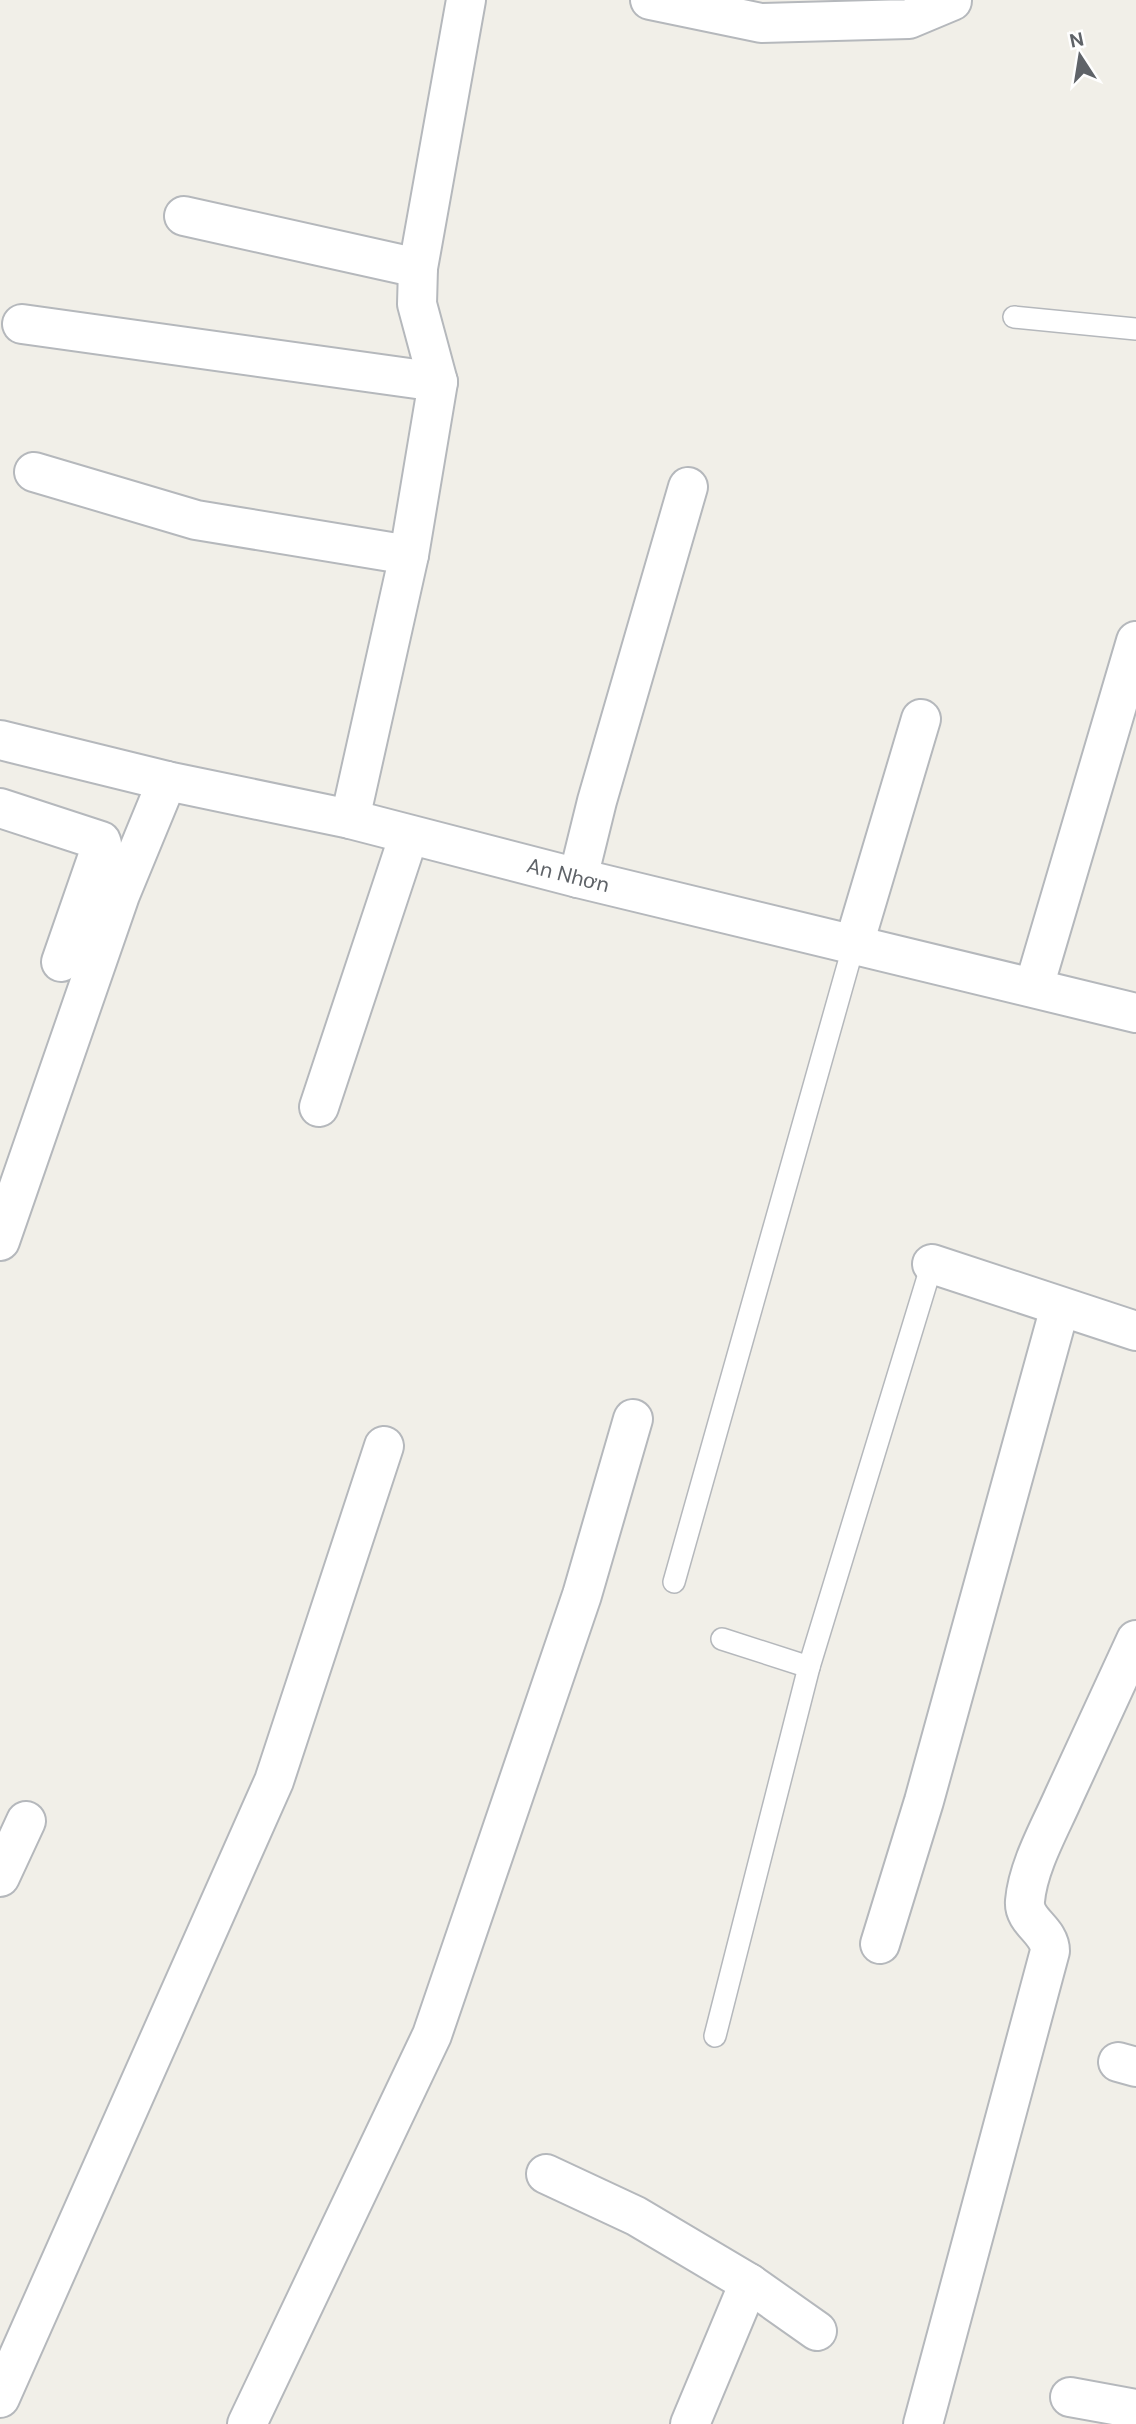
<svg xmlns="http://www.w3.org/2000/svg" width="1136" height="2424" font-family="'DM Sans',sans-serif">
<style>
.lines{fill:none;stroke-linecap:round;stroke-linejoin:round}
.lane-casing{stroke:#b5b8bc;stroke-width:24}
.street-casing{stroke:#b5b8bc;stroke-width:42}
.lane{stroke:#fff;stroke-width:21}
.street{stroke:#fff;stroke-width:38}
.labels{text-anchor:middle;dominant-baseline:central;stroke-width:7;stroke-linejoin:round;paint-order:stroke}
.street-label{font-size:21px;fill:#5f6368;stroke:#fff}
</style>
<rect width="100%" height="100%" fill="#f1efe8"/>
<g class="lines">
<!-- lane casing -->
<g class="lane-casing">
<g id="lane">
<polyline points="1014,317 1136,329"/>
<polyline points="674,1582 854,944"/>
<polyline points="722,1639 809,1667"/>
<polyline points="715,2036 809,1667 932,1264"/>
</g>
</g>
<!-- street casing -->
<g class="street-casing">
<g id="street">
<polyline points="650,0 761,23 909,19 952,1"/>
<polyline points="184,216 418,268"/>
<polyline points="22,324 438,382"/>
<polyline points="34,472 196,520 409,555"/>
<path id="s1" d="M 0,740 L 167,781 L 350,819 L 578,878 L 1136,1013"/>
<polyline points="0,808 101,841 102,844 61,962"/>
<polyline points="350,819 409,555 438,382 417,304 418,268 466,0"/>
<polyline points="578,878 597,801 688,487"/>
<polyline points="854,944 921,719"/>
<polyline points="1034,987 1136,641"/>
<polyline points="319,1107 409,835"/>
<polyline points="0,1241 120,895 167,781"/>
<polyline points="932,1264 1136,1331"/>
<polyline points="0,1877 26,1821"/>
<polyline points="880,1944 924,1801 1060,1307"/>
<polyline points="1118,2062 1136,2067"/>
<polyline points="546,2174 636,2216 749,2283 817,2331"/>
<polyline points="1070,2397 1136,2409"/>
<polyline points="0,2398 274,1781 384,1446"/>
<polyline points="247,2424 432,2035 582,1595 633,1419"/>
<polyline points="690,2424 749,2283"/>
<path d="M 923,2424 L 1050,1951 C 1050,1930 1023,1922 1025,1901 C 1028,1866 1050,1828 1064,1796 C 1088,1744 1112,1692 1136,1640"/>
</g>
</g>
<!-- lane -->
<use href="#lane" class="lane"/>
<!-- street -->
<use href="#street" class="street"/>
</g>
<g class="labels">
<!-- street labels -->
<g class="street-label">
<text stroke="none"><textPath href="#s1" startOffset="584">An Nhơn</textPath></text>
</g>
</g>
<!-- north arrow -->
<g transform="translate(1080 56) rotate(348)" stroke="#ffffff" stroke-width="5" paint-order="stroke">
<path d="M0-5L12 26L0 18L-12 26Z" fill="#5f6368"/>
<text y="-10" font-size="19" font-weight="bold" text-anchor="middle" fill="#5f6368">N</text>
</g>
</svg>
